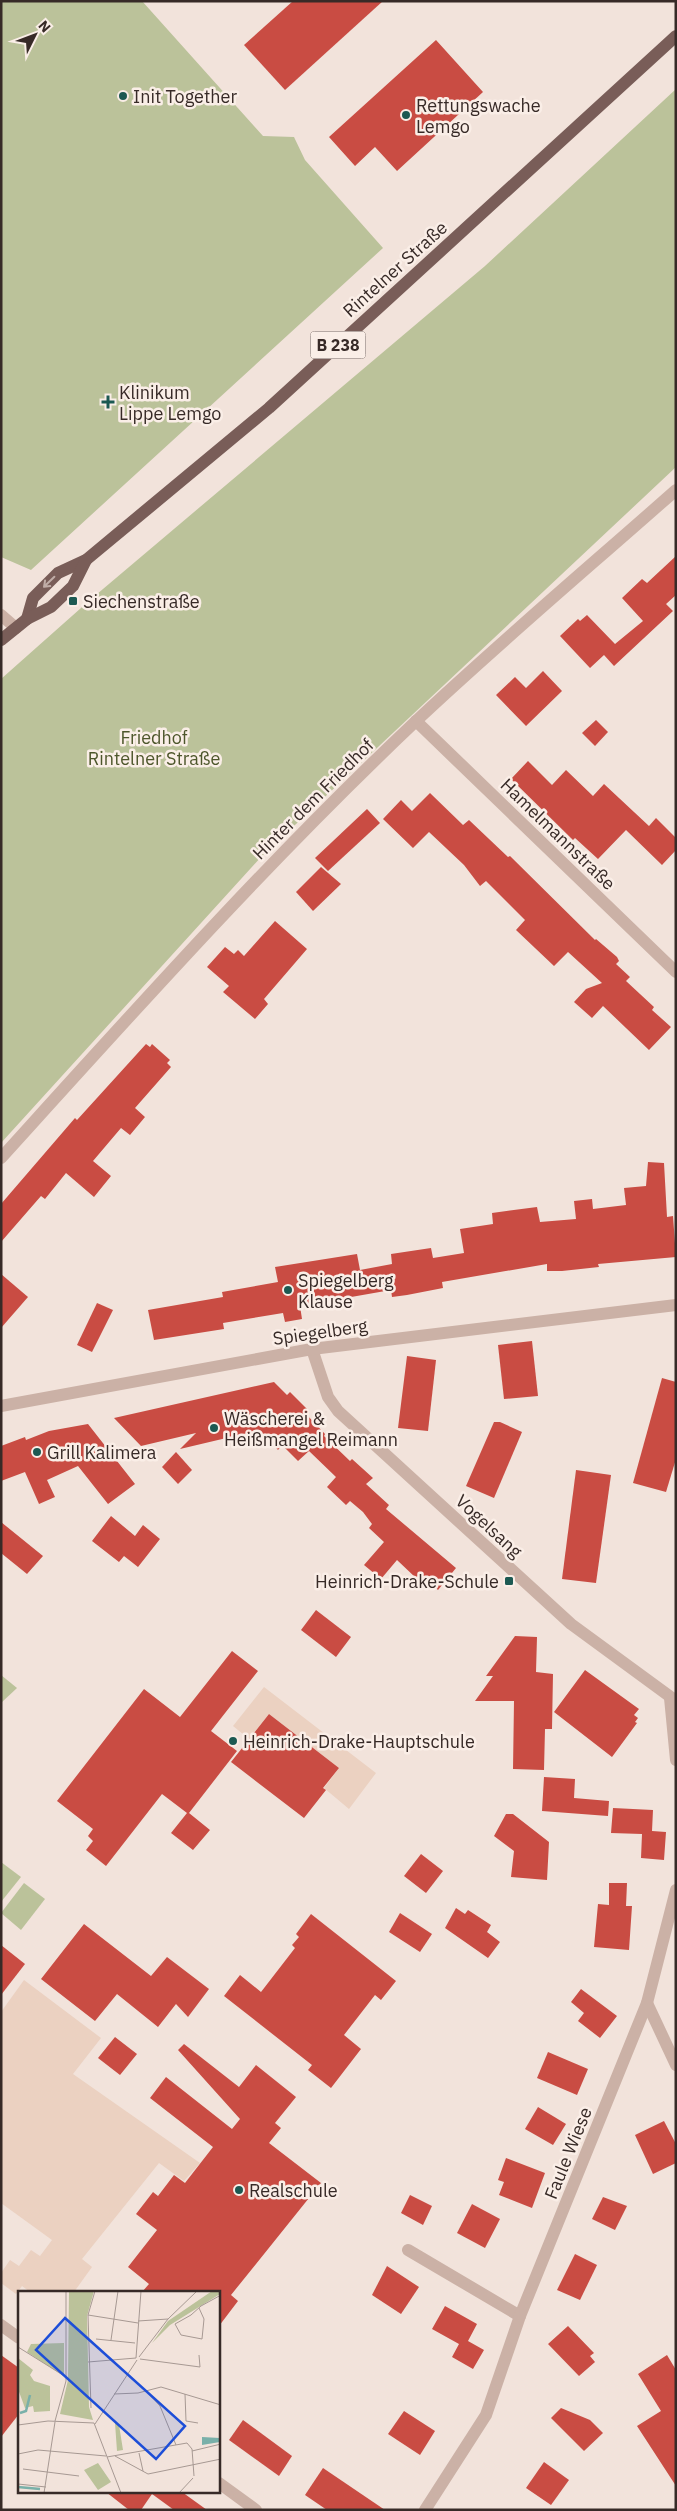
<svg xmlns="http://www.w3.org/2000/svg" width="677" height="2511" font-family="'IBM Plex Sans',sans-serif">
<style>
.green{fill:#bbc29a}
.plaza{fill:#ebd1c1}
.building{fill:#c94c43}
.lines{fill:none;stroke-linecap:round;stroke-linejoin:round}
.minor{stroke:#cbb1a6;stroke-width:12}
.major{stroke:#795d58;stroke-width:12}
.oneway{stroke:#c0ada7}
.poi-dot{fill:#1c5952;stroke:#faeee7;stroke-width:2}
.labels{text-anchor:middle;dominant-baseline:central;stroke-width:5;stroke-linejoin:round;paint-order:stroke}
.shield{fill:#faeee7;stroke:#726561;stroke-width:1}
.shield-label{font-size:16px;font-weight:bold;fill:#372a27}
.poi-label{font-size:18px;fill:#372a27;stroke:#faeee7;text-anchor:start}
.street-label{font-size:18px;fill:#372a27;stroke:#faeee7}
.park-label{font-size:18px;fill:#4d562b;stroke:#faeee7}
.inset-river{fill:none;stroke:#79b0a9;stroke-width:2.5}
.inset-road{fill:none;stroke:#a79993;stroke-width:1}
.view{fill:#1d4ed8;fill-opacity:0.15;stroke:#1d4ed8;stroke-width:2.5}
.inset-edge{fill:none;stroke:#372a27;stroke-width:2.5}
</style>
<rect width="100%" height="100%" fill="#f2e3db"/>
<!-- green -->
<g class="green">
<polygon points="1,1 142,1 263,136 294,137 305,160 383,248 31,570 1,557"/>
<polygon points="676,89 676,467 262,856 1,1143 1,679 90,600 485,266"/>
<polygon points="1,1675 17,1688 1,1703"/>
<polygon points="1,1862 21,1877 1,1902"/>
<polygon points="24,1883 45,1899 21,1930 1,1913"/>
</g>
<!-- plaza -->
<g class="plaza">
<polygon points="264,1687 376,1773 349,1809 324,1788 339,1768 269,1714 249,1739 233,1726"/>
<polygon points="24,1980 101,2038 73,2074 200,2163 184,2181 159,2163 82,2259 92,2267 74,2292 30,2292 22,2286 16,2294 1,2283 1,2273 10,2260 19,2266 31,2250 40,2256 52,2240 1,2203 1,2012"/>
</g>
<!-- building -->
<g class="building">
<polygon points="293,1 383,1 285,90 244,45"/>
<polygon points="436,40 483,92 397,171 375,147 355,166 329,137"/>
<polygon points="676,556 676,595 666,604 673,611 614,666 604,655 590,668 560,636 578,619 580,621 587,615 615,644 643,621 622,598 642,579 647,583"/>
<polygon points="543,671 562,691 526,726 496,695 515,677 526,688"/>
<polygon points="596,720 608,732 595,746 582,733"/>
<polygon points="528,761 552,785 566,770 593,796 604,784 649,826 656,818 676,838 676,850 662,865 626,830 598,859 575,838 573,840 511,779"/>
<polygon points="430,793 463,825 469,820 508,857 510,856 595,940 596,939 617,957 619,961 616,964 630,977 626,981 654,1007 652,1010 671,1027 649,1050 603,1006 592,1018 574,1002 586,989 602,983 568,952 554,966 516,930 525,920 486,881 480,886 464,865 429,832 413,848 383,819 401,800 412,811"/>
<polygon points="367,809 380,823 328,871 315,858"/>
<polygon points="321,867 341,884 313,911 296,892"/>
<polygon points="275,921 307,949 264,999 268,1004 255,1019 223,992 229,986 207,967 225,947 234,954 238,950 244,956"/>
<polygon points="146,1044 150,1047 152,1044 170,1060 167,1063 171,1067 135,1108 145,1117 130,1135 121,1128 93,1161 111,1176 94,1197 66,1173 45,1199 41,1196 1,1242 1,1204 75,1118 77,1120"/>
<polygon points="648,1162 664,1163 667,1217 673,1216 676,1257 598,1264 599,1267 562,1271 547,1271 547,1264 442,1282 443,1288 407,1295 392,1297 391,1290 300,1306 302,1319 285,1322 283,1313 223,1323 224,1329 154,1340 148,1310 223,1297 222,1292 278,1282 275,1267 357,1254 360,1270 392,1264 391,1254 431,1248 433,1258 464,1253 460,1229 493,1224 492,1213 537,1207 540,1222 576,1219 574,1201 592,1199 593,1209 626,1205 624,1188 646,1186"/>
<polygon points="1,1274 28,1297 1,1328"/>
<polygon points="97,1303 113,1310 92,1352 77,1345"/>
<polygon points="532,1341 538,1396 504,1399 498,1345"/>
<polygon points="407,1356 436,1360 428,1431 398,1428"/>
<polygon points="662,1378 676,1382 676,1459 666,1492 633,1483"/>
<polygon points="274,1382 287,1395 290,1392 309,1411 306,1414 325,1434 324,1436 350,1461 352,1459 373,1478 366,1484 389,1505 386,1509 456,1568 438,1590 420,1574 416,1578 397,1560 381,1579 364,1565 384,1542 369,1528 372,1524 363,1512 350,1501 346,1505 327,1487 336,1477 309,1451 298,1461 282,1445 278,1450 263,1434 257,1435 256,1431 180,1449 196,1433 141,1446 114,1418"/>
<polygon points="494,1422 500,1422 522,1432 494,1498 466,1486"/>
<polygon points="88,1424 135,1484 108,1504 78,1466 47,1480 55,1497 39,1504 25,1472 1,1481 1,1446 25,1437 26,1440 49,1431"/>
<polygon points="176,1452 192,1470 178,1484 162,1467"/>
<polygon points="576,1470 611,1475 596,1583 562,1579"/>
<polygon points="111,1516 135,1536 143,1525 160,1539 138,1567 124,1556 119,1562 92,1541"/>
<polygon points="1,1522 43,1556 27,1574 1,1553"/>
<polygon points="316,1610 351,1637 336,1657 301,1630"/>
<polygon points="515,1636 537,1637 536,1672 553,1674 552,1729 545,1729 544,1770 513,1769 514,1701 475,1701 493,1676 486,1676"/>
<polygon points="232,1651 258,1671 211,1731 237,1751 189,1813 210,1830 193,1850 171,1833 187,1813 162,1794 106,1866 86,1850 93,1841 88,1836 93,1829 57,1801 144,1689 180,1717"/>
<polygon points="585,1670 639,1709 634,1715 638,1718 635,1722 637,1723 612,1757 554,1712"/>
<polygon points="269,1714 339,1768 323,1788 326,1790 304,1818 231,1762"/>
<polygon points="544,1777 575,1779 574,1798 609,1801 608,1816 542,1811"/>
<polygon points="613,1808 653,1810 652,1831 666,1832 664,1860 641,1858 642,1834 611,1833"/>
<polygon points="506,1814 513,1814 549,1842 547,1880 511,1877 514,1851 494,1836"/>
<polygon points="421,1854 443,1871 426,1893 404,1876"/>
<polygon points="609,1883 627,1883 626,1906 632,1906 629,1950 594,1947 598,1904 609,1905"/>
<polygon points="456,1908 465,1914 468,1910 491,1925 487,1932 500,1942 488,1958 445,1928"/>
<polygon points="400,1913 432,1934 420,1952 389,1932"/>
<polygon points="311,1914 396,1981 381,2000 375,1995 344,2035 361,2049 331,2088 308,2070 312,2065 224,1996 240,1975 261,1992 295,1948 292,1945 299,1937 296,1934"/>
<polygon points="84,1924 151,1976 167,1957 209,1989 188,2017 176,2004 158,2027 117,1994 95,2021 41,1979"/>
<polygon points="1,1945 25,1964 1,1995"/>
<polygon points="581,1989 617,2016 600,2038 578,2021 584,2013 571,2002"/>
<polygon points="115,2037 137,2054 120,2075 98,2058"/>
<polygon points="184,2044 239,2087 256,2065 296,2097 275,2123 281,2128 269,2143 321,2183 231,2295 238,2301 219,2326 219,2292 142,2292 149,2284 128,2267 157,2230 136,2214 153,2192 158,2196 174,2175 185,2183 213,2147 150,2098 166,2077 232,2129 240,2119 178,2050"/>
<polygon points="548,2052 588,2069 577,2095 537,2078"/>
<polygon points="538,2107 566,2124 553,2145 525,2129"/>
<polygon points="664,2121 676,2144 676,2163 653,2174 635,2135"/>
<polygon points="506,2158 545,2173 532,2208 499,2195 504,2182 498,2180"/>
<polygon points="410,2195 432,2206 423,2225 401,2213"/>
<polygon points="603,2197 627,2206 615,2230 592,2219"/>
<polygon points="472,2204 500,2219 485,2248 457,2233"/>
<polygon points="575,2254 597,2265 580,2300 557,2290"/>
<polygon points="387,2266 419,2287 401,2314 372,2295"/>
<polygon points="445,2306 477,2324 468,2341 484,2350 473,2369 452,2357 459,2344 432,2329"/>
<polygon points="568,2326 594,2353 590,2356 595,2362 579,2376 548,2344"/>
<polygon points="1,2355 19,2368 19,2414 1,2437"/>
<polygon points="667,2355 676,2370 676,2486 637,2426 661,2411 638,2374"/>
<polygon points="561,2408 590,2420 603,2433 584,2451 551,2418"/>
<polygon points="404,2411 435,2431 420,2455 388,2434"/>
<polygon points="243,2420 292,2456 279,2476 229,2440"/>
<polygon points="544,2462 569,2480 551,2505 526,2488"/>
<polygon points="323,2468 385,2510 327,2510 305,2495"/>
<polygon points="106,2492 182,2492 207,2510 174,2510 152,2494 141,2510 129,2510"/>
</g>
<g class="lines">
<!-- minor -->
<g class="minor">
<polyline points="1,615 16,628"/>
<polyline points="416,721 676,972"/>
<path d="M 1,1158 C 136,1009 269,860 415,722 C 500,642 589,567 676,490"/>
<polyline points="312,1349 328,1397 338,1411 571,1624 676,1701"/>
<polyline points="1,1406 312,1349 676,1305"/>
<polyline points="670,1698 676,1760"/>
<polyline points="647,2003 676,2065"/>
<polyline points="408,2250 520,2316"/>
<polyline points="1,2325 19,2338"/>
<polyline points="219,2483 256,2510"/>
<polyline points="425,2510 486,2415 520,2316 647,2003 676,1890"/>
</g>
<!-- major -->
<g class="major">
<polyline points="27,619 33,598 58,573 86,560 269,408 676,36"/>
<polyline points="1,640 27,619 51,607 73,586 86,560"/>
</g>
</g>
<!-- one-way arrows -->
<defs><path id="oneway-shaft" d="M-6 0H5M1.5-3L5.5 0L1.5 3" fill="none" stroke-width="1.6" stroke-linecap="round" stroke-linejoin="round" transform="scale(1.25)"/></defs>
<use class="oneway" href="#oneway-shaft" transform="translate(49 582) rotate(136)"/>
<!-- markers -->
<g class="poi-dot">
<circle cx="123" cy="96" r="5"/>
<circle cx="406" cy="115" r="5"/>
<path d="M105.5 394.5h5v5h5v5h-5v5h-5v-5h-5v-5h5z"/>
<rect x="68" y="596" width="10" height="10" rx="2.5"/>
<circle cx="288" cy="1290" r="5"/>
<circle cx="214" cy="1428" r="5"/>
<circle cx="37" cy="1452" r="5"/>
<rect x="504" y="1576" width="10" height="10" rx="2.5"/>
<circle cx="233" cy="1741" r="5"/>
<circle cx="239" cy="2190" r="5"/>
</g>
<g class="labels">
<!-- shield labels -->
<rect class="shield" x="310.5" y="331.5" width="55" height="27" rx="4"/>
<g class="shield-label">
<text x="338" y="345">B 238</text>
</g>
<!-- poi labels -->
<g class="poi-label">
<text x="133" y="96">Init Together</text>
<text x="416" y="105">Rettungswache<tspan x="416" dy="21">Lemgo</tspan></text>
<text x="119" y="392">Klinikum<tspan x="119" dy="21">Lippe Lemgo</tspan></text>
<text x="83" y="601">Siechenstraße</text>
<text x="298" y="1280">Spiegelberg<tspan x="298" dy="21">Klause</tspan></text>
<text x="224" y="1418">Wäscherei &amp;<tspan x="224" dy="21">Heißmangel Reimann</tspan></text>
<text x="47" y="1452">Grill Kalimera</text>
<text x="499" y="1581" text-anchor="end">Heinrich-Drake-Schule</text>
<text x="243" y="1741">Heinrich-Drake-Hauptschule</text>
<text x="249" y="2190">Realschule</text>
</g>
<!-- street labels -->
<g class="street-label">
<text transform="translate(395 269) rotate(-42)">Rintelner Straße</text>
<text transform="translate(313 799) rotate(-45)">Hinter dem Friedhof</text>
<text transform="translate(558 834) rotate(44)">Hamelmannstraße</text>
<text transform="translate(320 1332) rotate(-8)">Spiegelberg</text>
<text transform="translate(489 1526) rotate(43)">Vogelsang</text>
<text transform="translate(568 2153) rotate(-68)">Faule Wiese</text>
</g>
<!-- park labels -->
<g class="park-label">
<text x="154" y="737">Friedhof<tspan x="154" dy="21">Rintelner Straße</tspan></text>
</g>
</g>
<!-- overview -->
<g transform="translate(18 2291)">
<rect width="202" height="202" fill="#f2e3db"/>
<path d="M 51,0 L 76,0 L 69,25 L 71,116 L 75,129 L 42,123 L 50,89 ZM 194,0 L 202,0 L 202,3 L 152,34 L 134,52 L 150,30 ZM 46,52 L 46,83 L 44,84 L 9,61 L 13,53 ZM 0,67 L 15,79 L 12,84 L 16,90 L 32,95 L 32,120 L 16,121 L 15,115 L 7,117 L 0,98 ZM 97,132 L 101,134 L 105,159 L 99,160 ZM 80,172 L 93,191 L 80,199 L 66,179 Z" fill="#bbc29a"/>
<path d="M 184,146 L 202,147 L 202,151 L 184,154 Z" fill="#79b0a9"/>
<path class="inset-river" d="M 2,122 L 8,120 L 12,104M 0,196 L 22,198"/>
<path class="inset-road" d="M 181,17 L 186,28 L 184,48 L 163,44 L 157,33 L 173,24 L 183,15 L 203,4M 70,24 L 120,32M 120,30 L 150,28M 78,48 L 117,52M 93,49 L 100,0M 0,56 L 48,86M 121,66 L 150,28 L 179,0M 118,67 L 123,0M 122,68 L 182,76 L 181,64M 70,71 L 118,67M 129,101 L 142,115 L 158,154M 96,103 L 120,102 L 143,96 L 203,114M 167,103 L 168,130 L 180,132M 73,117 L 70,24 L 77,0M 37,130 L 48,90 L 48,0M 77,133 L 119,69M 0,134 L 30,130 L 76,132 L 103,202M 174,160 L 203,153M 121,162 L 125,180M 0,163 L 20,159 L 88,165M 97,165 L 130,183 L 203,168M 89,166 L 169,152 L 174,158 L 176,185M 5,178 L 61,185M 0,193 L 28,196M 26,202 L 37,131M 161,202 L 175,187"/>
<path class="view" d="M 47,27 L 167,135 L 138,168 L 18,59 Z"/>
<rect width="202" height="202" class="inset-edge"/>
</g>
<!-- border -->
<rect width="677" height="2511" fill="none" stroke="#372a27" stroke-width="5"/>
<!-- north arrow -->
<g transform="translate(35 35) rotate(48)" stroke="#faeee7" stroke-width="4" paint-order="stroke">
<path d="M0-4L9 19L0 12L-9 19Z" fill="#372a27"/>
<text y="-8" font-size="14" font-weight="bold" text-anchor="middle" fill="#372a27">N</text>
</g>
</svg>
